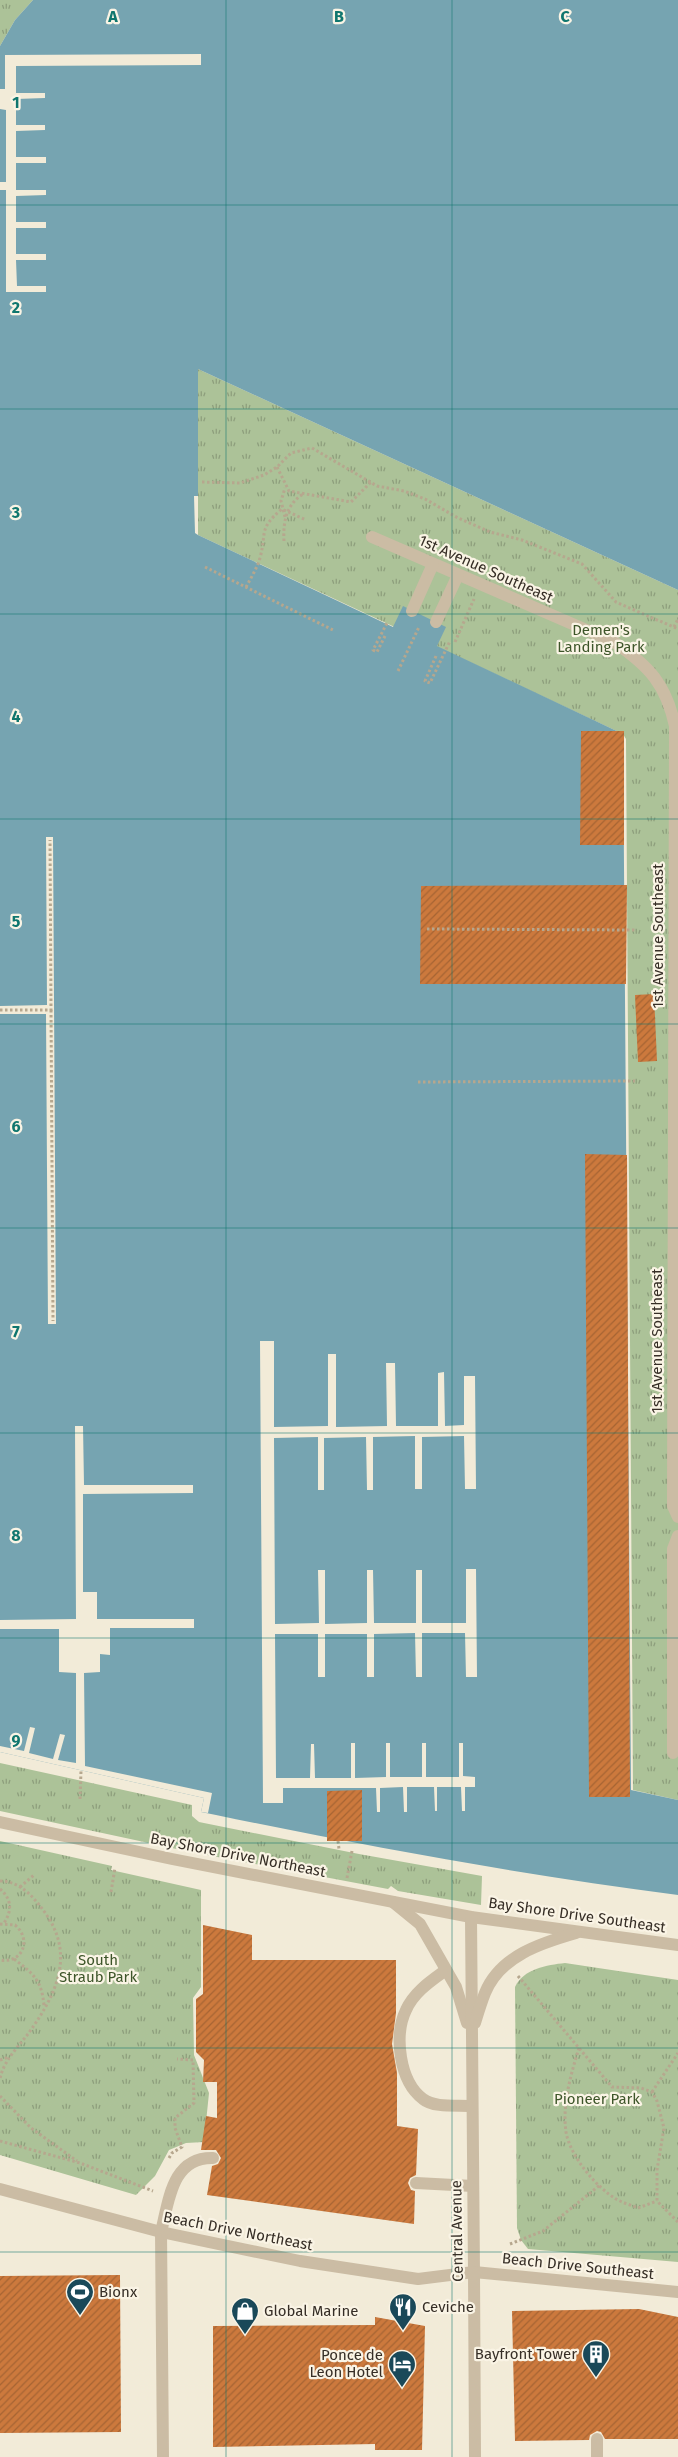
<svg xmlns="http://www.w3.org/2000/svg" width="678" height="2457" font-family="'Fira Sans',sans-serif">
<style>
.grass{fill:url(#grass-tufts)}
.water{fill:#76a4b1}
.pier{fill:#f2ebd8}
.building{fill:url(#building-hatch)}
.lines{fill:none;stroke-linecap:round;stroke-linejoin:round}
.path{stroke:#b6a78e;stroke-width:3;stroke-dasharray:2.5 2.5;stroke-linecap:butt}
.service{stroke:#cbbca4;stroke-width:12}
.minor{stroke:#cbbca4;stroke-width:12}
.tertiary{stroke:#cbbca4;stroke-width:12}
.grid{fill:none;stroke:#0f766e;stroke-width:1;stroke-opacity:0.55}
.labels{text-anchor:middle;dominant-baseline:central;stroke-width:4.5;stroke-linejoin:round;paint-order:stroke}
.street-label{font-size:15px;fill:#362e26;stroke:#faf4e5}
.park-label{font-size:15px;fill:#3d5529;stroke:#faf4e5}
.poi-label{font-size:15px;fill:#362e26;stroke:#faf4e5;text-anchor:start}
.grid-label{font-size:16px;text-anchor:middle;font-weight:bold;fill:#0f766e;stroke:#faf4e5;stroke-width:4.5;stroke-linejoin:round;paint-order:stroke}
</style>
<defs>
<pattern id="grass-tufts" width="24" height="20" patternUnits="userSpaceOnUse" patternTransform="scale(1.25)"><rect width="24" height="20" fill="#acc298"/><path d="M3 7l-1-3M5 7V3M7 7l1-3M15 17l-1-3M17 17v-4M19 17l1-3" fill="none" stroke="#8d9e7c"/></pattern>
<pattern id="building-hatch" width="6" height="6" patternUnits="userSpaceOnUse" patternTransform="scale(1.25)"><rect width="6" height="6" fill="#cc793d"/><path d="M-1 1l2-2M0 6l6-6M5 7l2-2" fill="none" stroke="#a66433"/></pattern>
</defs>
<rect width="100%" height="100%" fill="#f2ebd8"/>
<!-- grass -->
<g class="grass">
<polygon points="0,0 33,0 15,20 0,46"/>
<polygon points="198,369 678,590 678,1800 633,1790 626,739 623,734 198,535"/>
<polygon points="0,1763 192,1805 192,1816 199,1822 359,1854 482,1876 481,1905 398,1891 391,1886 388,1889 186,1851 0,1811"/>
<polygon points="0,1841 112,1866 111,1870 201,1890 201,1987 193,1998 194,2055 209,2093 204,2142 186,2143 169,2150 155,2176 136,2195 0,2155"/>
<path d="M 565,1963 L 678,1980 L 678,2262 L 528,2249 L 521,2240 L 517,2228 L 515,1987 C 523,1969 547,1965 565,1963 Z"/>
</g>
<!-- water -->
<path class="water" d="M 33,0 L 678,0 L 678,590 L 198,369 L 198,496 L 194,496 L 195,533 L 198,535 L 393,627 L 403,606 L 446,627 L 437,646 L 623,734 L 631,1790 L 678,1800 L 678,1895 C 523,1875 370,1847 216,1815 L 201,1812 L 204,1798 L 0,1752 L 0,46 L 15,20 Z"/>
<!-- pier -->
<g class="pier">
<polygon points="201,54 201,65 16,66 16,93 45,93 45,98 16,99 16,125 45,125 45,130 16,131 16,157 46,157 46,163 16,163 16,190 46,190 46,195 16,196 16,222 46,222 46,228 16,228 16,254 46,254 46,260 16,260 17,286 46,286 46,292 6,292 6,190 0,190 0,182 6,182 6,110 0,109 0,89 5,89 5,55"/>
<polygon points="46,837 53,837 56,1324 48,1324 46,1014 0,1014 0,1006 47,1005"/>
<polygon points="260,1341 274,1341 274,1427 328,1426 328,1354 336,1354 336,1427 387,1426 386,1363 395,1363 396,1426 438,1426 438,1373 444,1372 445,1426 464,1425 464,1376 475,1376 476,1489 465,1489 464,1436 422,1437 422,1489 415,1489 415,1436 373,1437 373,1490 367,1490 366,1437 324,1438 324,1490 318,1490 318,1437 274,1438 275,1624 319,1623 318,1570 325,1570 325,1624 367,1623 367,1570 373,1570 374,1623 416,1623 416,1570 422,1570 422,1623 466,1623 466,1569 476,1569 477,1677 466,1677 465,1633 422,1633 422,1677 416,1677 415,1633 374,1634 374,1677 367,1677 367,1634 325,1634 325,1677 318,1677 318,1634 275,1634 276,1778 310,1778 311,1744 314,1744 315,1778 351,1778 351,1743 355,1743 355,1778 386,1777 386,1743 390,1743 390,1777 422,1777 422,1743 426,1743 426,1777 459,1777 459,1743 463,1743 463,1776 475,1777 475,1787 465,1787 465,1811 462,1811 461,1787 437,1787 437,1811 435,1811 434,1787 407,1787 407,1812 404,1812 403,1787 380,1788 380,1812 377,1812 376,1788 283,1788 283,1803 263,1803"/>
<polygon points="75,1426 83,1426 84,1485 193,1485 193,1493 83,1494 83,1592 97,1592 97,1619 194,1619 194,1628 110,1628 110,1655 100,1654 100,1672 84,1673 85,1766 212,1793 208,1813 201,1812 204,1798 0,1752 0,1746 24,1751 30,1727 35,1728 29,1753 53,1759 60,1734 65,1735 58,1760 76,1763 76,1673 59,1672 59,1629 0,1629 0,1620 76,1619"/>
</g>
<!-- building -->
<g class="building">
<polygon points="581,731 624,731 624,845 580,845"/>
<polygon points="627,885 626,984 420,984 421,886"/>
<polygon points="654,994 657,1061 638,1062 635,995"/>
<polygon points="585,1154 627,1155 630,1797 589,1797"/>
<polygon points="362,1790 362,1841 327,1841 327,1791"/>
<polygon points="203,1925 252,1935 252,1960 396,1960 396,2013 392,2044 397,2073 397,2126 418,2129 416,2175 410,2178 408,2183 411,2190 415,2191 414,2224 207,2195 212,2166 218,2164 221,2158 216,2150 201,2150 206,2116 217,2118 217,2082 203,2082 204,2060 196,2052 196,1999 203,1994"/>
<polygon points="120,2275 121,2432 0,2433 0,2276"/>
<polygon points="639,2309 678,2317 678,2439 605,2439 601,2432 597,2431 590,2435 589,2440 515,2441 512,2311"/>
<polygon points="375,2317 425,2326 422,2450 375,2450 375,2444 213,2447 213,2326 375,2325"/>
</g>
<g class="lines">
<!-- path -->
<g class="path">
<polyline points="277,467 289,491 351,502 371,482"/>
<polyline points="202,482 240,483 264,475 277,467 291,453 312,448 377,486 404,491 425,499 458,518 490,532 522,540 582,564 616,602 678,629"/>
<polyline points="285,517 281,501 285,488"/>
<path d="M 284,541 C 283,522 286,505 303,494"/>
<polyline points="205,567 333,630"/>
<path d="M 246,587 C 251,578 257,568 260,558 C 267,532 258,529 282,509 L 306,520"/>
<polyline points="674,627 678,619"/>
<polyline points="385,636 377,652 373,650 387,623"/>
<polyline points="455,642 474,599"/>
<polyline points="436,656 425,681 430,683 450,641"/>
<polyline points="398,671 419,627"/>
<polyline points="427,929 635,930"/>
<polyline points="0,1010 51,1010 50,840"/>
<polyline points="51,1010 53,1321"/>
<polyline points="418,1082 635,1081"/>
<polyline points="80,1799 81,1771"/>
<polyline points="338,1841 339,1849"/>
<polyline points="347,1878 352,1851"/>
<path d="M 0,1881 C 19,1881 33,1896 43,1910 C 77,1954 56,1995 28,2034 C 17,2048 3,2062 0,2079"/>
<polyline points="20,1887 34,1875"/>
<path d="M 0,1889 C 12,1899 12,1911 4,1923"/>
<polyline points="111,1892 115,1868"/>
<path d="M 0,1924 L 15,1925 C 32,1939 23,1964 0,1960"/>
<path d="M 14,1959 C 34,1974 42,1981 44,2006"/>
<polyline points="518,1976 612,2087 641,2088 652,2092 657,2101 664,2128 657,2170 657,2201 678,2222"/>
<path d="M 579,2048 C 571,2074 562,2104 566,2132 C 570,2156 596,2187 616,2199 C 623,2203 631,2205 638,2208 L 657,2201"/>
<polyline points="0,2060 9,2057"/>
<polyline points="652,2092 678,2053"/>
<polyline points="0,2096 31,2128 77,2161"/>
<polyline points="0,2141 80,2163 153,2191"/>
<polyline points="169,2158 172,2153 182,2147 175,2128 175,2118 194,2103 193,2060 177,2059"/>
<polyline points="510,2244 543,2231 600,2185"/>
</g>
<!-- service -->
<g class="service">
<path d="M 372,537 L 614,642 C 649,666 666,684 675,726 L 673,1506 L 678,1517"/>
<polyline points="412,611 433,564"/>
<polyline points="436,622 458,575"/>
<polyline points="673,1753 673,1549 678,1536"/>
<path d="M 446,1970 C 431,1981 414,1992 406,2010 C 394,2035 399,2081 423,2099 C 434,2108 457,2105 471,2106"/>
<polyline points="416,2183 473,2186"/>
<path d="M 161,2232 C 169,2200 172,2157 213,2158"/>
<polyline points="597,2457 597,2439"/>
</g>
<!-- minor -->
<g class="minor">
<polyline points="0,1822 172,1859 471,1917 678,1945"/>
<polyline points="393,1902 420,1924 456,1987 467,2023"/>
<polyline points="471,1917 474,2272"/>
<path d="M 475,2023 C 478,2013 481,2003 485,1993 C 500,1956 541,1943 576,1933"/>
</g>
<!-- tertiary -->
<g class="tertiary">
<polyline points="0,2189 161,2232 300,2261 418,2279 474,2272 678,2292"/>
<polyline points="161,2232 163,2457"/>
<polyline points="474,2272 475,2457"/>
</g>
</g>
<!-- grid -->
<path class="grid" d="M 226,0 L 226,2457M 452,0 L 452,2457M 0,205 L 678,205M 0,409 L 678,409M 0,614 L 678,614M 0,819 L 678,819M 0,1024 L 678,1024M 0,1228 L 678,1228M 0,1433 L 678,1433M 0,1638 L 678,1638M 0,1843 L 678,1843M 0,2048 L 678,2048M 0,2252 L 678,2252"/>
<!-- icons -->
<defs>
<g id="stadium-pin" transform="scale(1.4375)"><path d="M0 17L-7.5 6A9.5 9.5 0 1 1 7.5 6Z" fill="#1a4959" stroke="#faf4e5"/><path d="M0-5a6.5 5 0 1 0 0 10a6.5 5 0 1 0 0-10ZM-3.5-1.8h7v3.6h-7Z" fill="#fff"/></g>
<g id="restaurant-pin" transform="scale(1.4375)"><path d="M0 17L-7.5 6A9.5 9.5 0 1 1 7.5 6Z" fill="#1a4959" stroke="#faf4e5"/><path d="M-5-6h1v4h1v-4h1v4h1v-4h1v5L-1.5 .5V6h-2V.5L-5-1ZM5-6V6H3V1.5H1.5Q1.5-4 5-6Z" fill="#fff"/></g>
<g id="shop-pin" transform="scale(1.4375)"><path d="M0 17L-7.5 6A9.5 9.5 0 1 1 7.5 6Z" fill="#1a4959" stroke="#faf4e5"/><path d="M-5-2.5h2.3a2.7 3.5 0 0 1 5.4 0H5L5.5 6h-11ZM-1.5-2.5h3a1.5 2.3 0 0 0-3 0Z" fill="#fff"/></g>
<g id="building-pin" transform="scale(1.4375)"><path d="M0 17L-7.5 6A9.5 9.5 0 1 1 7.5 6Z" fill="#1a4959" stroke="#faf4e5"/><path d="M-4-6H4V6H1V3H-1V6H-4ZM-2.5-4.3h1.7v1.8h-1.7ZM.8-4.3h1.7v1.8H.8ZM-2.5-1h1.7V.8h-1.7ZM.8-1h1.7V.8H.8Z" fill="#fff"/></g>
<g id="hotel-pin" transform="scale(1.4375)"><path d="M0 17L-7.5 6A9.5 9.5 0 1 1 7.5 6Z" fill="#1a4959" stroke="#faf4e5"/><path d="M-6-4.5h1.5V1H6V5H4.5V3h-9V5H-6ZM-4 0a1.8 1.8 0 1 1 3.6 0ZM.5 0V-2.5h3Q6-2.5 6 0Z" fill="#fff"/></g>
</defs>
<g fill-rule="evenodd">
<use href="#stadium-pin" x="80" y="2292"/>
<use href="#restaurant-pin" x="403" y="2307"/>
<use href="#shop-pin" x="245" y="2311"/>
<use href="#building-pin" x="596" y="2354"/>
<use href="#hotel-pin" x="402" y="2364"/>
</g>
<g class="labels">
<!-- street labels -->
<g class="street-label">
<text transform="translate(486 569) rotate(24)">1st Avenue Southeast</text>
<text transform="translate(658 936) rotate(-90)">1st Avenue Southeast</text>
<text transform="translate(657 1341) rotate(-90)">1st Avenue Southeast</text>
<text transform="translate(238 1855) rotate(11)">Bay Shore Drive Northeast</text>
<text transform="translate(577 1915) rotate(8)">Bay Shore Drive Southeast</text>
<text transform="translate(238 2231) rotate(11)">Beach Drive Northeast</text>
<text transform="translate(457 2231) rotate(-91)">Central Avenue</text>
<text transform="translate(578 2266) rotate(6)">Beach Drive Southeast</text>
</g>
<!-- park labels -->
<g class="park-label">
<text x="601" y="630">Demen's<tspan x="601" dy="17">Landing Park</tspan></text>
<text x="98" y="1960">South<tspan x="98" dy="17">Straub Park</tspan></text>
<text x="597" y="2099">Pioneer Park</text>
</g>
<!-- poi labels -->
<g class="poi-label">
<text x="99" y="2292">Bionx</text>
<text x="422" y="2307">Ceviche</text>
<text x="264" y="2311">Global Marine</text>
<text x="577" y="2354" text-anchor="end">Bayfront Tower</text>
<text x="383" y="2355" text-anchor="end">Ponce de<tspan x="383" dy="17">Leon Hotel</tspan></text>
</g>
</g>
<g class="grid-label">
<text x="113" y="22">A</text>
<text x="339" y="22">B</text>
<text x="565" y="22">C</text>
<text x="16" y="108">1</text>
<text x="16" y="313">2</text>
<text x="16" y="518">3</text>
<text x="16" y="722">4</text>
<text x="16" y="927">5</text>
<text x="16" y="1132">6</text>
<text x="16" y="1337">7</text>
<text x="16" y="1541">8</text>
<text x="16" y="1746">9</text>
</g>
</svg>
